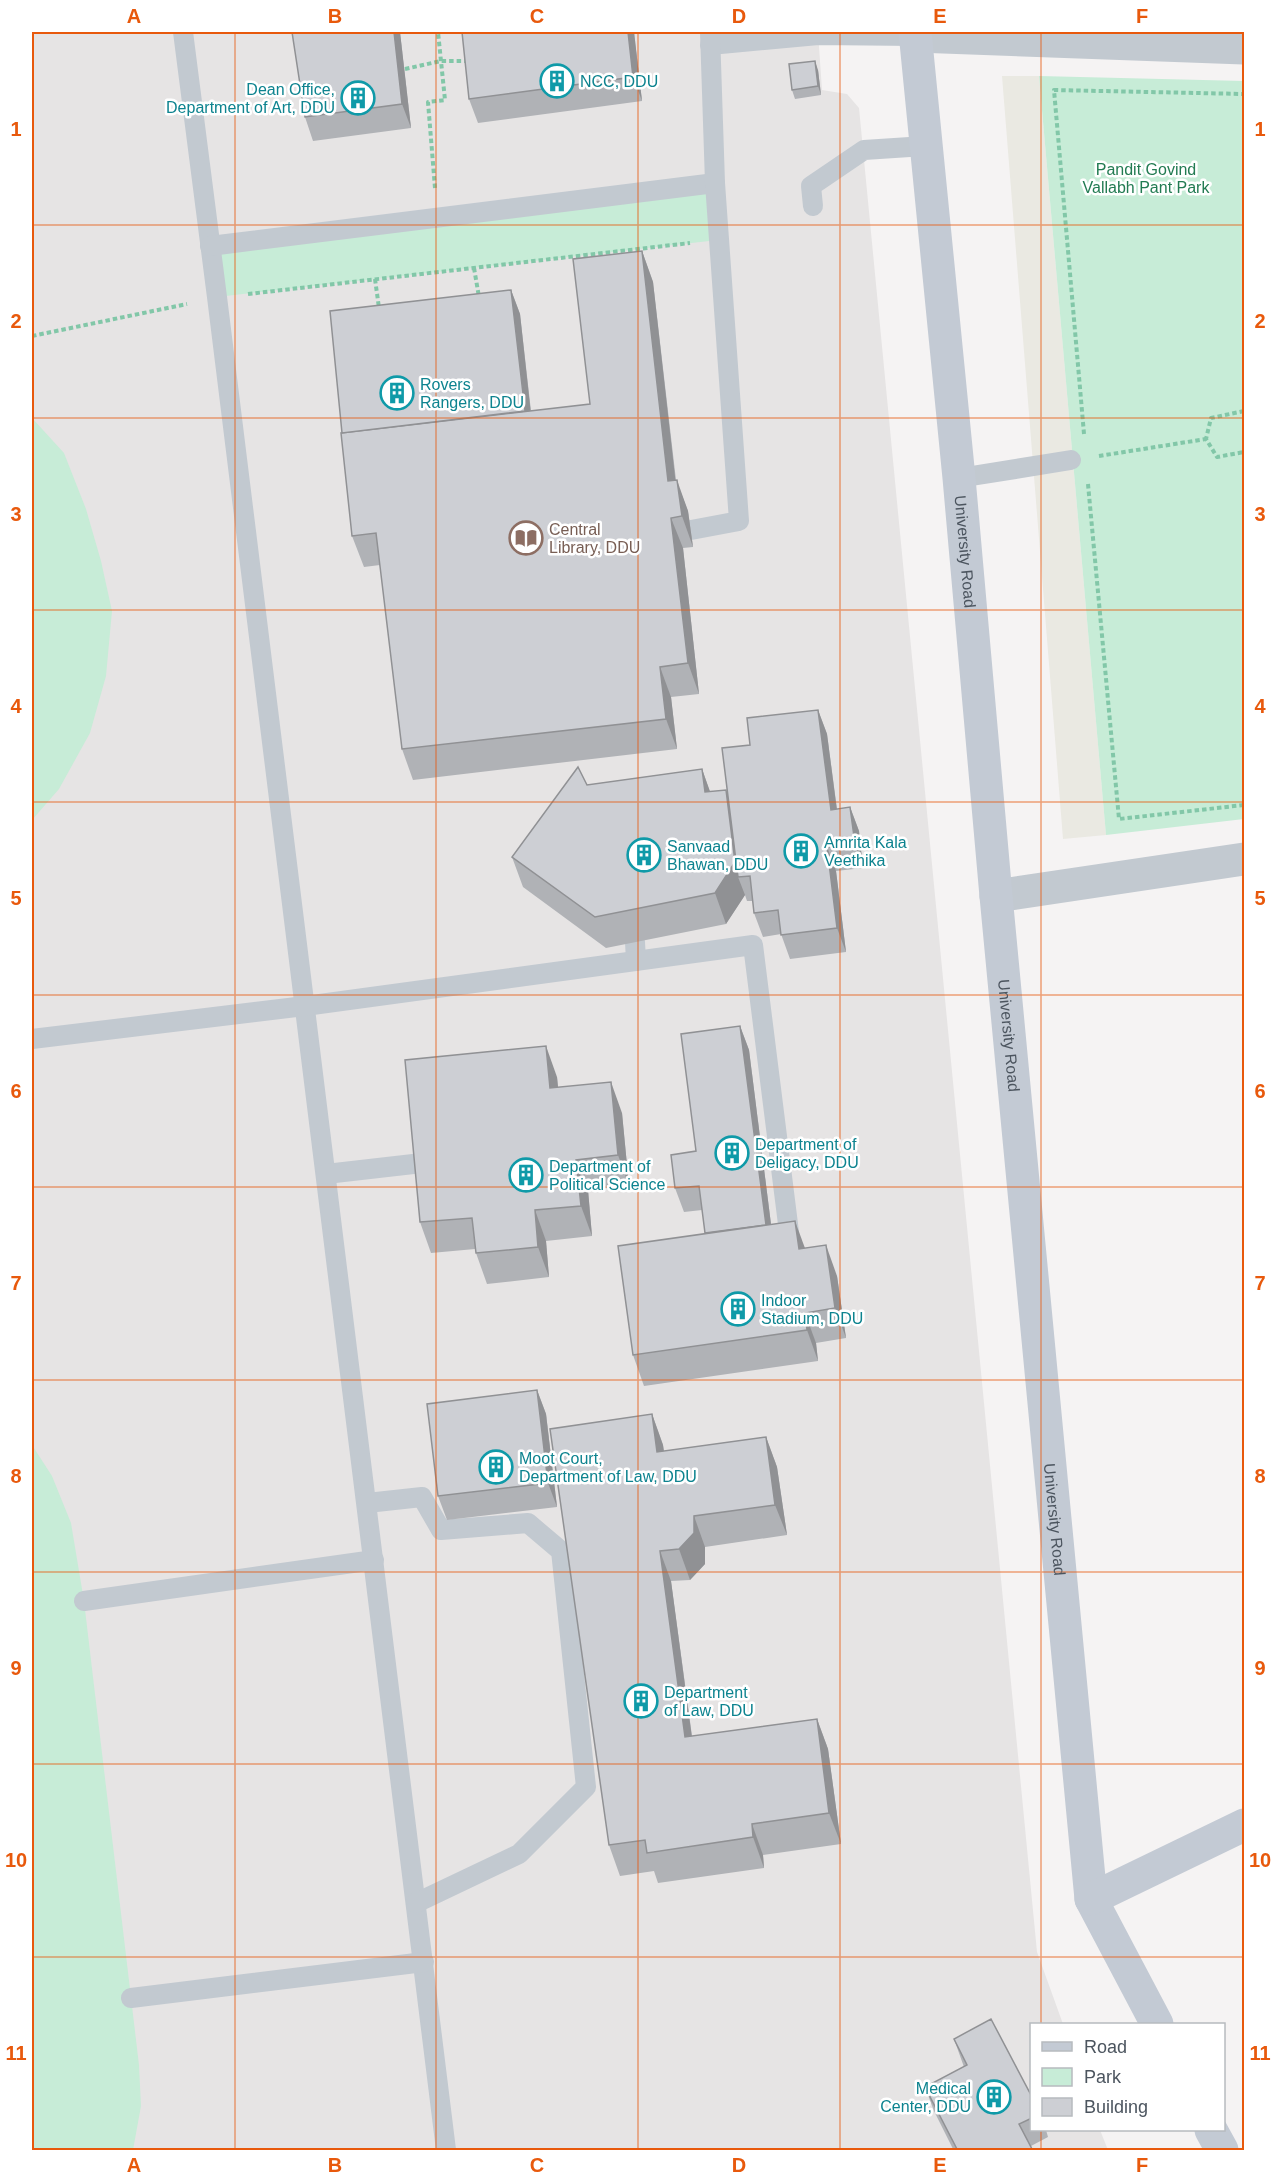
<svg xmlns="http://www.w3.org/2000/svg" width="1276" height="2182" font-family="Arial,sans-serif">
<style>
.commercial{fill:#eae9e2}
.education{fill:#e6e4e4}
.green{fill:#c7ecd7}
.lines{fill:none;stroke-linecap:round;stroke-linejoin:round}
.path{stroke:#82c7a8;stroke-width:4;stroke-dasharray:4.5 3;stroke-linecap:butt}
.service{stroke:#c2c9d0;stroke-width:20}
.minor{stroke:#c2c9d0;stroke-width:33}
.tertiary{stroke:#c2c9d0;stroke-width:33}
.secondary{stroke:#c3cad4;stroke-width:33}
.wall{fill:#b0b2b6}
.shaded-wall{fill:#909194}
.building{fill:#cdcfd4;stroke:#909194;stroke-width:1.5}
.grid{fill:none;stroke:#e8590c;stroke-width:1.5;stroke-opacity:0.55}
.labels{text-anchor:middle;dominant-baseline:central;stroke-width:5;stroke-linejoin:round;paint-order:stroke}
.culture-label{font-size:16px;fill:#0d838f;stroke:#fff;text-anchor:start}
.park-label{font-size:16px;fill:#227b52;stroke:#fff}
.education-label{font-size:16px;fill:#785e54;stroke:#fff;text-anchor:start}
.street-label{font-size:16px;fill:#4c555f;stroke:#fff}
.neatline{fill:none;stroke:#e8590c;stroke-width:2}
.grid-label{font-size:20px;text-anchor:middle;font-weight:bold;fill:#e8590c}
</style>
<rect width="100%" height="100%" fill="#f5f3f3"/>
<!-- commercial -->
<polygon class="commercial" points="1002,76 1039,76 1106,835 1063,839"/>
<!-- education -->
<polygon class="education" points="32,32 818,32 822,90 847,94 859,108 1037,1952 1063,2024 1032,2024 1032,2130 1100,2130 1108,2150 32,2150"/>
<!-- green -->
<g class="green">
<polygon points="1039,76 1244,81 1244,819 1106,835"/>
<polygon points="715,183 718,240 217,297 210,246"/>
<polygon points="32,418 64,453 86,509 101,561 112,611 106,676 90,733 59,789 32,820"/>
<polygon points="32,1445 52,1476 71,1523 84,1601 139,2065 141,2106 133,2150 32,2150"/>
</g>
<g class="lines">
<!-- path -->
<g class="path">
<polyline points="405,69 441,61 468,61"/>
<polyline points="435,188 428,102 445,100 438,32"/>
<polyline points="474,268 479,297"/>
<polyline points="375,279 379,308"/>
<polyline points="248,294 690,243"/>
<polyline points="32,336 187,304"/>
<polyline points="1244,411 1211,418 1206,439 1217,457 1244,452"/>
<polyline points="1084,434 1054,90 1244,94"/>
<polyline points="1099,456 1206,439"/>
<polyline points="1088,484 1119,819 1244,805"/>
</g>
<!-- service -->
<g class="service">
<polyline points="183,32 217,297 446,2150"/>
<polyline points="710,45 818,35 916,36"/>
<polyline points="813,206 811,186 864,150 925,146"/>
<polyline points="210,246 715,183"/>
<polyline points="959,478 1071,460"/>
<polyline points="691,530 739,521 715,183 710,32"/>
<polyline points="635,942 636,961"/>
<polyline points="32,1039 305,1006 753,945 791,1248"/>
<polyline points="326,1174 422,1163"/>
<polyline points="367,1503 422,1497 441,1530 528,1523 561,1551 586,1787 519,1854 416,1903"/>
<polyline points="84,1601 374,1560"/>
<polyline points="131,1998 424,1962"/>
</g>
<!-- minor -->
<polyline class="minor" points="996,896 1244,859"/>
<!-- tertiary -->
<polyline class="tertiary" points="916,36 1244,48"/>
<!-- secondary -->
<g class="secondary">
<path id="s1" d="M 915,32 L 959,478 L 996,896 L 1091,1899 L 1157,2024"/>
<polyline points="1091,1899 1244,1825"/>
<polyline points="1211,2130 1222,2150"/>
</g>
</g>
<!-- wall -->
<g class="wall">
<polygon points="400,32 411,128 313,141 305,117"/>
<polygon points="634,32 642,101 478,123 469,99"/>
<polygon points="818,70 821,95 795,99 792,90"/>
<polygon points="642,251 653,282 676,480 688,511 693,547 683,548 699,694 671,697 677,749 413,780 402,749 380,565 364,567 352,536 342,433 511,290 520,314 531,411 590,404"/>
<polygon points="818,710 827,734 837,809 850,807 859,831 863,868 836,871 846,952 790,959 781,934 763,937 754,913 753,901 747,901 745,895 726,924 606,948 523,887 512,857 587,785 702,769 710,792 729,799 750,745"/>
<polygon points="740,1026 749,1050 771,1224 805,1248 837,1276 846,1338 816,1343 818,1361 644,1386 633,1355 705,1233 702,1210 684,1212 675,1188 696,1151"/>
<polygon points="557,1077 558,1087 622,1113 629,1186 588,1190 592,1236 546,1241 549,1277 487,1284 476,1253 475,1249 431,1253 420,1222"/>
<polygon points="537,1390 546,1414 557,1507 447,1520 438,1496"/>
<polygon points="652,1414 663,1445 664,1451 766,1437 777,1467 787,1535 705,1547 705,1564 690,1580 671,1581 692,1736 817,1719 828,1749 841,1844 763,1855 764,1868 658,1883 654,1871 620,1876 609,1845"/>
<polygon points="954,2039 1032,2097 1032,2130 1046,2130 1048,2137 1031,2146 1033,2151 954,2151 934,2111 925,2087 964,2067"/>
</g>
<!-- shaded-wall -->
<g class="shaded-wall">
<polygon points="394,32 400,32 411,128 402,104"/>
<polygon points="628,32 634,32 642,101 633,77"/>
<polygon points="815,61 818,70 821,95 818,86"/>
<polygon points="642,251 653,282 679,512 668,481"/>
<polygon points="511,290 520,314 534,442 526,418"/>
<polygon points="677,480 688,511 693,547 682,516"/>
<polygon points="671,518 683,548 699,694 688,663"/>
<polygon points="660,667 671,697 677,749 666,719"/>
<polygon points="818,710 827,734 840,834 831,810"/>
<polygon points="702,769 713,800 705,792"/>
<polygon points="726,790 737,821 740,877 735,862"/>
<polygon points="850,807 859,831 863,868 855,844"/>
<polygon points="827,847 836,871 846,952 837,928"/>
<polygon points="735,862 740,877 738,877 745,895 726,924 715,893"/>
<polygon points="740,1026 749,1050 775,1256 767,1232"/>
<polygon points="546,1046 557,1077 561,1118 550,1088"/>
<polygon points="611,1082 622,1113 629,1186 618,1155"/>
<polygon points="576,1160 588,1190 592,1236 581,1206"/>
<polygon points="535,1210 546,1241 549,1277 538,1247"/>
<polygon points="795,1221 806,1251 799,1249"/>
<polygon points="826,1245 837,1276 846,1338 835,1308"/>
<polygon points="805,1313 816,1343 818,1361 807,1330"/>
<polygon points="537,1390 546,1414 557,1507 548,1483"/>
<polygon points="652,1414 663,1445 668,1483 657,1452"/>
<polygon points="766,1437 777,1467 787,1535 775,1505"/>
<polygon points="694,1516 705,1547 705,1564 690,1580 679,1549"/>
<polygon points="660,1551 671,1581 696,1768 685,1737"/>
<polygon points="817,1719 828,1749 841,1844 829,1813"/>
<polygon points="752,1824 763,1855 764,1868 753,1837"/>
</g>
<!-- building -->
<g class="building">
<polygon points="292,32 394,32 402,104 305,117"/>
<polygon points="462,32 628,32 633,77 469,99"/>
<polygon points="815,61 818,86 792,90 789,64"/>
<polygon points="642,251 668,481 677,480 682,516 671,518 688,663 660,667 666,719 402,749 376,533 352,536 341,433 590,404 573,259"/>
<polygon points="511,290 525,411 342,433 330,311"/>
<polygon points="818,710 831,810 850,807 855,844 827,847 837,928 781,935 778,910 754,913 750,876 738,877 722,748 750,745 747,718"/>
<polygon points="578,767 587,785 702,769 705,792 726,790 735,862 715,893 595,917 512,857"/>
<polygon points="740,1026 766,1225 705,1233 699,1186 675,1188 671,1155 696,1151 681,1034"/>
<polygon points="546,1046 550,1088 611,1082 618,1155 576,1160 581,1206 535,1210 538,1247 476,1253 472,1218 420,1222 405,1060"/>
<polygon points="795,1221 799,1249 826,1245 835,1308 805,1313 807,1330 633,1355 618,1246"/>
<polygon points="537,1390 548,1483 438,1496 427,1404"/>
<polygon points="652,1414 657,1452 766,1437 775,1505 694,1516 694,1533 679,1549 660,1551 685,1737 817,1719 829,1813 752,1824 753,1837 647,1853 645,1840 609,1845 550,1429"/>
<polygon points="991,2019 1032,2097 1032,2118 1019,2124 1033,2151 958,2151 925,2087 967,2065 954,2039"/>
</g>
<!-- grid -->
<path class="grid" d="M 235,32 L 235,2150M 436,32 L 436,2150M 638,32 L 638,2150M 840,32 L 840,2150M 1041,32 L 1041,2024M 32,225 L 1244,225M 32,418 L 1244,418M 32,610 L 1244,610M 32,802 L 1244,802M 32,995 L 1244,995M 32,1187 L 1244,1187M 32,1380 L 1244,1380M 32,1572 L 1244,1572M 32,1764 L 1244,1764M 32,1957 L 1244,1957M 1041,2130 L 1041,2150"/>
<!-- icons -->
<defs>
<g id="building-ring" transform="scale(1.725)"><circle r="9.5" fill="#fff" stroke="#0f9aa8" stroke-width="1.5"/><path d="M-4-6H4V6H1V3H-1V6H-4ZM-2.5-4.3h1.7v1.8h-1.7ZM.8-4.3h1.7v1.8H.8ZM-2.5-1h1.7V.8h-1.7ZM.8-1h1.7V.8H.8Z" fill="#0f9aa8"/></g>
<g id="library-ring" transform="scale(1.725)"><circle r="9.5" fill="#fff" stroke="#8d6e63" stroke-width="1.5"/><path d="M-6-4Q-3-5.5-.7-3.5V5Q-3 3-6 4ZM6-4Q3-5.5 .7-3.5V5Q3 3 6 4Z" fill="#8d6e63"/></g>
</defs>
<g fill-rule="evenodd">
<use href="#building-ring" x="557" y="81"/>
<use href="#building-ring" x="358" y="98"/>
<use href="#building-ring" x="397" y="393"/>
<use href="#library-ring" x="526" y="538"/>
<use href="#building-ring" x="801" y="851"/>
<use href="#building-ring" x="644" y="855"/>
<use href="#building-ring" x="732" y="1153"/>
<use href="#building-ring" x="526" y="1175"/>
<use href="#building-ring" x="738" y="1309"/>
<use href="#building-ring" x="496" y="1467"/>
<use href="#building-ring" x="641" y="1701"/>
<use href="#building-ring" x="994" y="2097"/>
</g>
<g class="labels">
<!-- culture labels -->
<g class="culture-label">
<text x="580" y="81">NCC, DDU</text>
<text x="335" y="89" text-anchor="end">Dean Office,<tspan x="335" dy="18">Department of Art, DDU</tspan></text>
<text x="420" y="384">Rovers<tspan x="420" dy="18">Rangers, DDU</tspan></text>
<text x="824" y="842">Amrita Kala<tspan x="824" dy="18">Veethika</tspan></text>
<text x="667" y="846">Sanvaad<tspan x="667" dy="18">Bhawan, DDU</tspan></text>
<text x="755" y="1144">Department of<tspan x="755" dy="18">Deligacy, DDU</tspan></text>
<text x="549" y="1166">Department of<tspan x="549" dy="18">Political Science</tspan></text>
<text x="761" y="1300">Indoor<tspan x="761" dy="18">Stadium, DDU</tspan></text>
<text x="519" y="1458">Moot Court,<tspan x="519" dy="18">Department of Law, DDU</tspan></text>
<text x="664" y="1692">Department<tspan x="664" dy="18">of Law, DDU</tspan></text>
<text x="971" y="2088" text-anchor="end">Medical<tspan x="971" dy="18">Center, DDU</tspan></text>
</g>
<!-- park labels -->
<g class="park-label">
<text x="1146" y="169">Pandit Govind<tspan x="1146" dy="18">Vallabh Pant Park</tspan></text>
</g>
<!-- education labels -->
<g class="education-label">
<text x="549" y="529">Central<tspan x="549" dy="18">Library, DDU</tspan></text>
</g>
<!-- street labels -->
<g class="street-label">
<text stroke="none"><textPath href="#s1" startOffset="522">University Road</textPath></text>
<text stroke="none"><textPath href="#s1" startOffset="1008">University Road</textPath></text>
<text stroke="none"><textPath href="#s1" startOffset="1494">University Road</textPath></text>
</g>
</g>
<!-- border -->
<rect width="1276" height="2182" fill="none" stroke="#ffffff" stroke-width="66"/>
<!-- legend -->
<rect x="1030" y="2023" width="195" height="108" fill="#ffffff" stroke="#b7bbbf" stroke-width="1.5"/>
<rect x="1042" y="2042" width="30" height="9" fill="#c3cad4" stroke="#b7bbbf" stroke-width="1.5"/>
<text x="1084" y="2053" font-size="18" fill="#4c555f">Road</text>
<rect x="1042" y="2068" width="30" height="18" fill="#c7ecd7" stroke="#b7bbbf" stroke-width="1.5"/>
<text x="1084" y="2083" font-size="18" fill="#4c555f">Park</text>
<rect x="1042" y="2098" width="30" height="18" fill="#cdcfd4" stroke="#b7bbbf" stroke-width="1.5"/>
<text x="1084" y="2113" font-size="18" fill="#4c555f">Building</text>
<rect x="33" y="33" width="1210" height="2116" class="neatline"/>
<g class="grid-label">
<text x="134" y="23">A</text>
<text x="335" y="23">B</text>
<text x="537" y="23">C</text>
<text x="739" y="23">D</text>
<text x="940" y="23">E</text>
<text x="1142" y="23">F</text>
<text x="16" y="136">1</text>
<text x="1260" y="136">1</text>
<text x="16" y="328">2</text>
<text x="1260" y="328">2</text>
<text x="16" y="521">3</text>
<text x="1260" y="521">3</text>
<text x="16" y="713">4</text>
<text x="1260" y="713">4</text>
<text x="16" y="905">5</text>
<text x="1260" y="905">5</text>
<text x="16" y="1098">6</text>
<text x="1260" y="1098">6</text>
<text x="16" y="1290">7</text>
<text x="1260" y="1290">7</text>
<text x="16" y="1483">8</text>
<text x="1260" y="1483">8</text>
<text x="16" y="1675">9</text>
<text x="1260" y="1675">9</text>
<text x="16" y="1867">10</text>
<text x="1260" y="1867">10</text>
<text x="16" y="2060">11</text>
<text x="1260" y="2060">11</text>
<text x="134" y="2172">A</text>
<text x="335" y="2172">B</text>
<text x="537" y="2172">C</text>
<text x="739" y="2172">D</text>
<text x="940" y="2172">E</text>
<text x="1142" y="2172">F</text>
</g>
</svg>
